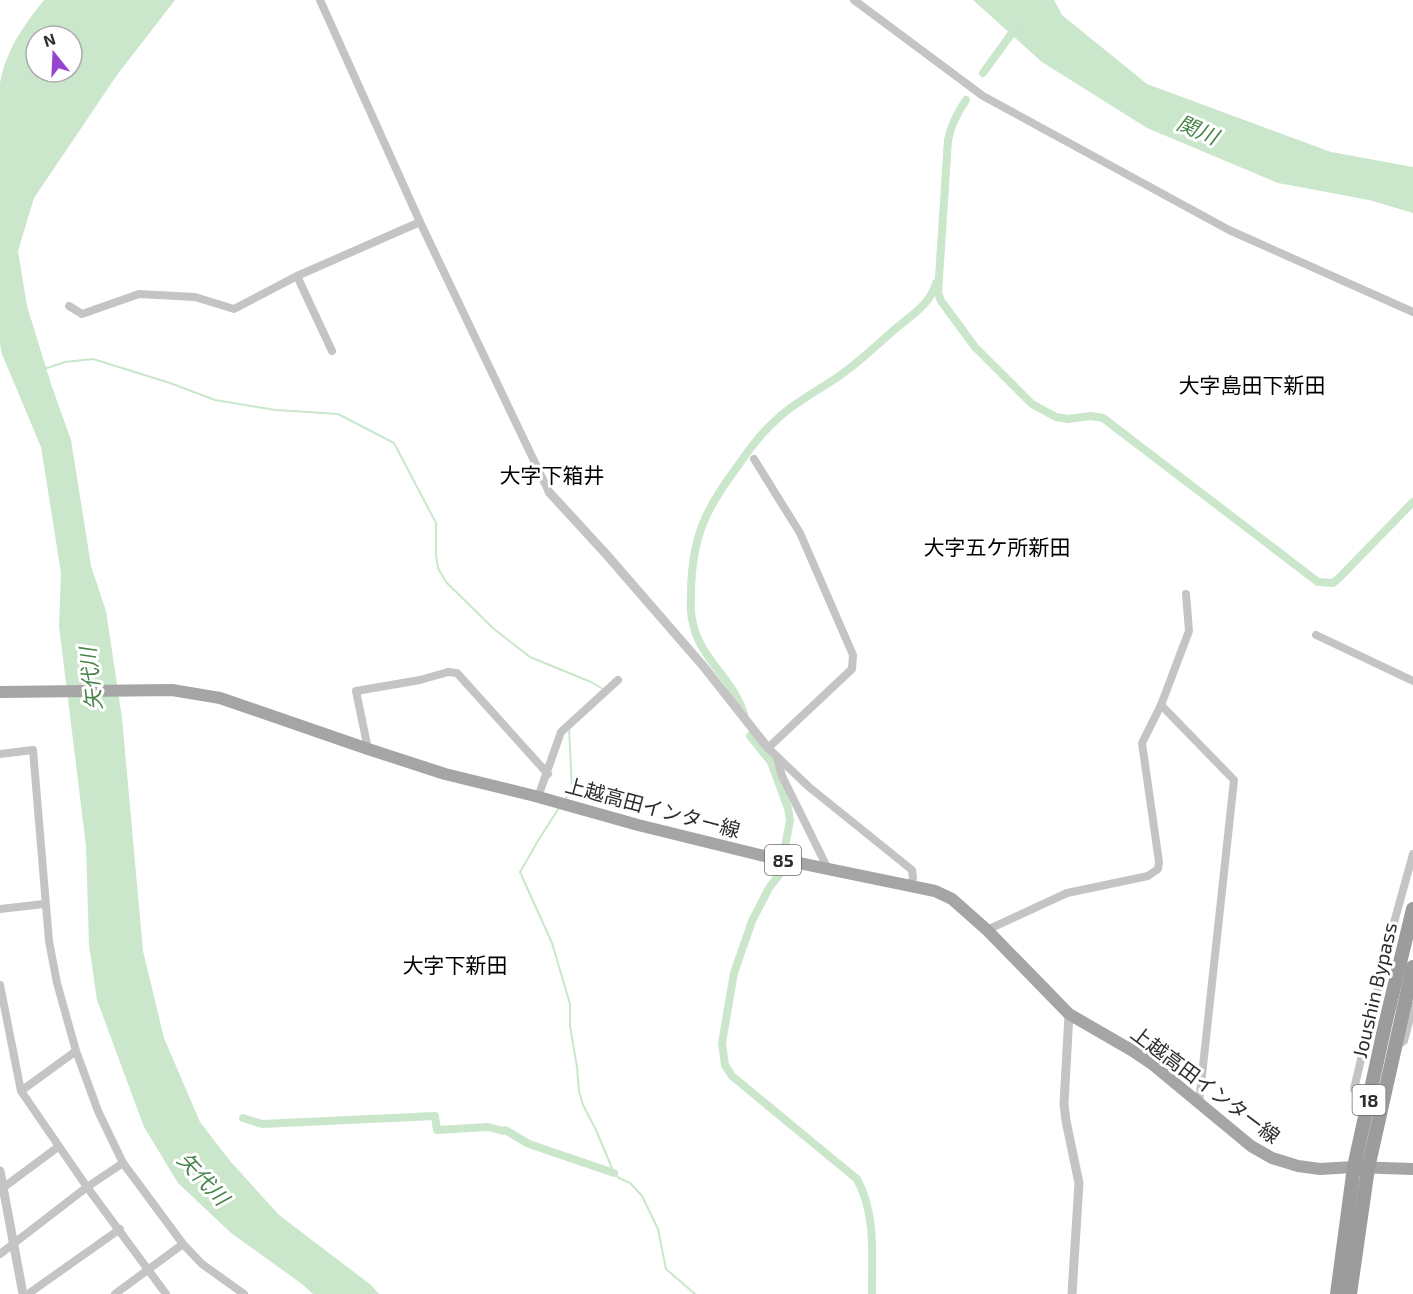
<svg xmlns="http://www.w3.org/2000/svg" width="1413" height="1294" font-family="'Exo 2','Noto Sans JP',sans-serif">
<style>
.water{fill:#cae6cb;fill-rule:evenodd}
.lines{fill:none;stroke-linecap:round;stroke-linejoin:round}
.stream{stroke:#cae6cb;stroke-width:2}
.canal{stroke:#cae6cb;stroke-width:8}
.minor{stroke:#c4c4c4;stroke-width:8}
.tertiary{stroke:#c4c4c4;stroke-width:9}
.primary{stroke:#a5a5a5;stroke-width:12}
.trunk{stroke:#9c9c9c;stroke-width:14}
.labels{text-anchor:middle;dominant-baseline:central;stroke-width:6;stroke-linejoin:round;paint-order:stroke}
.shield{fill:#fff;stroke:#6c6c6c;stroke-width:1.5}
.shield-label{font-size:18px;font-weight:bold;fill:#2d2d2d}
.street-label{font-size:20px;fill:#2d2d2d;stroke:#fff}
.water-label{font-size:21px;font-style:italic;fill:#458447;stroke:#fff}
.neighbourhood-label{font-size:21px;fill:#000;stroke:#fff}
</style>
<rect width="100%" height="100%" fill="#fff"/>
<!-- water -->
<g class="water">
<path d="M 44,0 L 175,0 L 117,75 L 34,198 L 18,251 L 27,306 L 51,384 L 71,440 L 91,566 L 106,611 L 122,718 L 143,951 L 164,1038 L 200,1122 L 231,1162 L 279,1215 L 371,1285 L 379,1294 L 313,1294 L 302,1284 L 231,1233 L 178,1183 L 144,1127 L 97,1000 L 89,945 L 86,846 L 59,626 L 61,573 L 41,447 L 2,354 L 0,344 L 0,83 C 6,50 24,25 44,0 ZM 36,36 L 72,36 L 72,72 L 36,72 Z"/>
<polygon points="973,0 1054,0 1062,15 1147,84 1331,152 1413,167 1413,213 1369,200 1278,183 1147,128 1042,62"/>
</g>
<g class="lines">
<!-- stream -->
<g class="stream">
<polyline points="44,369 65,362 93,359 170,383 215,400 276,410 338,414 394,443 436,523 436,555 438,568 446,582 494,629 530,657 591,682 603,689"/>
<polyline points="564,801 572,790 569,728"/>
<polyline points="559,808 539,839 520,872 552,943 570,1004 570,1026 577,1067 579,1091 583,1105 596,1130 614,1173 619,1178 630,1183 642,1196 658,1229 666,1269 695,1294"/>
</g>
<!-- canal -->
<g class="canal">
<polyline points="983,73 1017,26"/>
<path d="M 966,100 C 957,113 951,125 948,140 L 938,293 L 941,301 L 975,347 L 1032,404 L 1056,417 L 1068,419 L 1091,416 L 1103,418 L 1318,582 L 1333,583 L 1339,578 L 1413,502"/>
<path d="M 744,714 C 732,676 699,660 692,619 C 690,610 691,601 691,592 C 692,537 705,510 737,467 C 748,451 760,434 775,421 C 794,402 820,390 842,374 C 860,361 877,345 894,330 C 909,317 931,304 936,283"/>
<polyline points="750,736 771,762 788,808 790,821 784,851"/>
<path d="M 782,863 L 779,875 L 769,888 L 752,921 L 734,973 L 722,1043 L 725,1065 L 732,1076 L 857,1179 C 876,1214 872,1255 872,1294"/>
<polyline points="243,1118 262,1124 435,1116 437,1130 488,1127 503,1131 505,1130 529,1144 614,1173"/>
</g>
<!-- minor -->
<g class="minor">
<polyline points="320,0 420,222 549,492"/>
<polyline points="854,0 983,96 1229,230 1413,312"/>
<polyline points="297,276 332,351"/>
<polyline points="69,306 82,314 139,294 195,297 234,309 297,276 420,222"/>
<polyline points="754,459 800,533 853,655 852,669 768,748 809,787 912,870 913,878 910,885"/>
<polyline points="1316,635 1413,681"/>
<polyline points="1161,705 1234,780 1199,1103"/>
<polyline points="368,749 356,691 420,680 448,672 457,673 548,774"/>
<polyline points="0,754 33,750 49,941 57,983 76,1051 21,1091"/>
<polyline points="777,757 782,776 828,869"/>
<polyline points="538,797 561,732 618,680"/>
<polyline points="0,909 44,904"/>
<polyline points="987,930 1067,893 1148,876 1158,869 1159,862 1142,743 1161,705 1189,631 1186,594"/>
<polyline points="0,985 21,1091 87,1187 166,1294"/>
<polyline points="1395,1047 1404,1041 1413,1006"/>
<polyline points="76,1051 98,1111 123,1163 183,1244 202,1264 244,1294"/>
<polyline points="1366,1109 1354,1089 1390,937 1413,854"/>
<polyline points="0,1190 58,1147"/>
<polyline points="0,1254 87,1187 123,1163"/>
<polyline points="28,1294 120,1229"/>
<polyline points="115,1294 183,1244"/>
</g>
<!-- tertiary -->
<g class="tertiary">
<polyline points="549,492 606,554 704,667 768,748"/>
<polyline points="1069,1014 1064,1104 1066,1121 1079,1183 1072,1294"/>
<polyline points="0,1171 23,1294"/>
</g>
<!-- primary -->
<polyline class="primary" points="0,692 172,690 220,698 368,749 445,774 535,796 638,825 760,855 935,891 952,899 987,930 1069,1014 1133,1051 1152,1064 1251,1146 1272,1158 1298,1166 1320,1169 1354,1167 1413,1169"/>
<!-- trunk -->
<g class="trunk">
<polyline points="1337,1294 1354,1167 1385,1025 1413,909"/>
<polyline points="1350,1294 1368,1168 1413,967"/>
</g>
</g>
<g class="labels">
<!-- shield labels -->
<g class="shield">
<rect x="765" y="845" width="36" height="30" rx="4.5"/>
<rect x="1352.5" y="1085" width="33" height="30" rx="4.5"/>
</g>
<g class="shield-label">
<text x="783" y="860">85</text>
<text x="1369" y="1100">18</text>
</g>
<!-- street labels -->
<g class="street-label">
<text transform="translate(653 807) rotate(15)">上越高田インター線</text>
<text transform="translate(1374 990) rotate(-77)">Joushin Bypass</text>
<text transform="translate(1206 1084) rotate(37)">上越高田インター線</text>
</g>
<!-- water labels -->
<g class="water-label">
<text transform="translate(1198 129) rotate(23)">関川</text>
<text transform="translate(90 679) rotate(-96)">矢代川</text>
<text transform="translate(204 1178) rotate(47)">矢代川</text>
</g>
<!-- neighbourhood labels -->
<g class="neighbourhood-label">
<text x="1252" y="384">大字島田下新田</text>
<text x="552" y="474">大字下箱井</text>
<text x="997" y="546">大字五ケ所新田</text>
<text x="455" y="964">大字下新田</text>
</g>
</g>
<!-- north arrow -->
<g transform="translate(54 54) rotate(342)"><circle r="28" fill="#ffffff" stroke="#ababab" stroke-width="1.5"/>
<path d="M0-4.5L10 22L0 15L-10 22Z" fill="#9444cf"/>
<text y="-9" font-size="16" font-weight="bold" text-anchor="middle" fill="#2d2d2d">N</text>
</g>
</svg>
